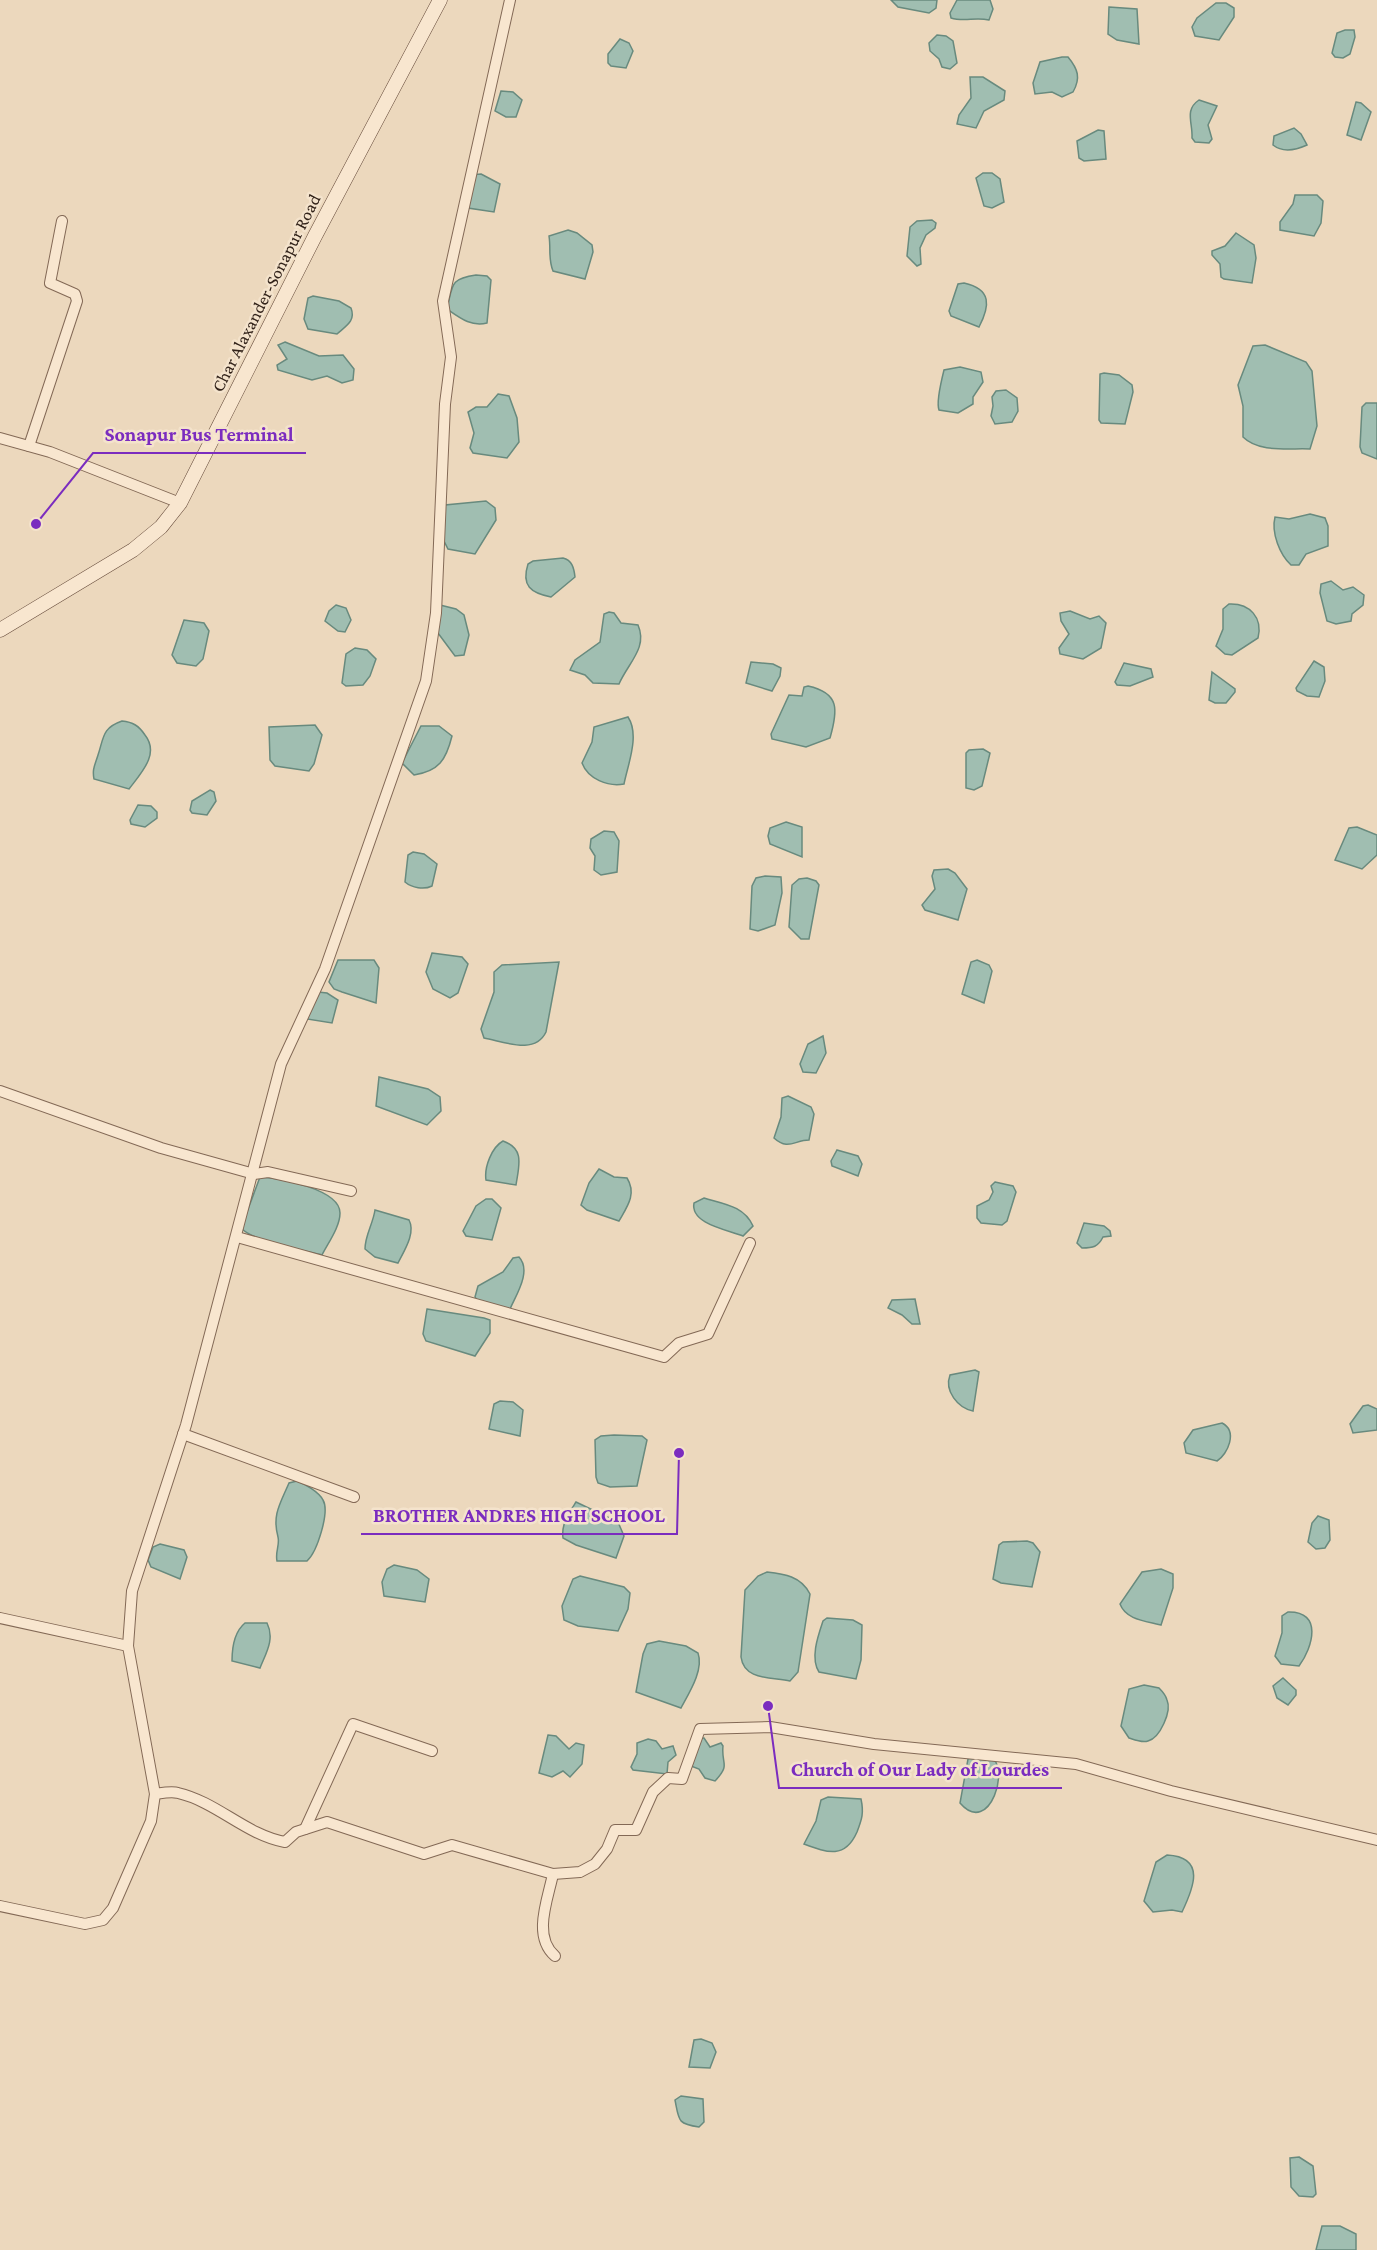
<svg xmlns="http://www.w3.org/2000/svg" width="1377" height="2250" font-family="'Crimson Pro',serif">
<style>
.water{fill:#a0beb1;stroke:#688a7e;stroke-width:1.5}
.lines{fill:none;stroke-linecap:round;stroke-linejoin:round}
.street-casing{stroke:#836956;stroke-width:12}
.secondary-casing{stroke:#654a3a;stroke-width:15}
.street{stroke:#f8e6cf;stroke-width:10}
.secondary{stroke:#f8e6cf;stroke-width:14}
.labels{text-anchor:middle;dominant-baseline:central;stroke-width:5;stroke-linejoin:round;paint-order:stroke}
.street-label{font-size:18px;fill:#33241b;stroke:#f4e3cc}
.leader{fill:none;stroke:#7b2cbf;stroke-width:2}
.callout-dot{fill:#7b2cbf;stroke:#f4e3cc;stroke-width:2}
.callout-label{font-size:20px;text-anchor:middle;font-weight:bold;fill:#7b2cbf;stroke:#f4e3cc;stroke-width:5;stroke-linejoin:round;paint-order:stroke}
</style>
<rect width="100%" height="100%" fill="#ecd8bd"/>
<!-- water -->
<g class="water">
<polygon points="891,0 937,0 936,8 929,13 898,7"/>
<path d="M 957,0 L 990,0 L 993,9 L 989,20 C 975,17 964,22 951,18 L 950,13 Z"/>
<polygon points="1216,3 1226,3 1234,8 1234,17 1219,40 1195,36 1192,27 1197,18"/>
<polygon points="1109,7 1137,9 1139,44 1117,40 1108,34"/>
<polygon points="1345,30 1354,30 1355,37 1350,54 1343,58 1335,57 1332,53 1337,33"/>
<polygon points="937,35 946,36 953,41 957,63 950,69 942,67 939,59 930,51 929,43"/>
<polygon points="620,39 629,43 633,51 626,68 611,66 608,63 608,54"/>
<path d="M 1062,57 L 1068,57 C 1078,69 1081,78 1073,92 L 1062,97 L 1052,92 L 1035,94 L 1033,83 L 1040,62 Z"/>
<polygon points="970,77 983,77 1005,91 1004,100 984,111 976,128 957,124 959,115 971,98"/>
<polygon points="501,91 513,92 522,100 516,117 506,117 495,111"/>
<path d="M 1199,100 L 1217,106 L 1208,125 L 1212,139 L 1209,143 L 1195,142 L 1192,138 C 1193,123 1184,110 1199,100 Z"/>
<polygon points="1356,102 1361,103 1371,112 1361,140 1347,135"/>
<path d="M 1294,128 L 1301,134 L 1307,145 C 1296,150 1283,153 1273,145 L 1274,136 Z"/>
<polygon points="1098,130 1104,131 1106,159 1084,161 1079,158 1077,141"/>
<polygon points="983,173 992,173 1000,179 1004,202 992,208 984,206 976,178"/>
<polygon points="481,174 500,184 494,212 468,208 470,175"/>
<polygon points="1295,195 1317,195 1323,201 1321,223 1314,236 1280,230 1280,222 1293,204"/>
<polygon points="932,220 936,223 935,228 926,235 920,248 921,264 917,266 907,256 910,227 917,221"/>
<path d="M 568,230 L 577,233 L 592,245 L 593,252 L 585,279 L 553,271 C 548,259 551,249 549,236 Z"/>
<polygon points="1236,233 1254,245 1256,258 1252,283 1224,279 1221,277 1220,264 1212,255 1212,251 1225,246"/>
<path d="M 476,275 L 487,276 L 491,280 L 487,323 C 471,327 460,318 447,309 C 453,285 449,279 476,275 Z"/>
<path d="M 964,283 C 992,289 990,306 979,327 L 951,316 L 949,311 L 958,284 Z"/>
<path d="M 313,296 L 339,301 L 351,308 C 356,321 346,326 337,334 L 308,329 L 304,319 L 308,298 Z"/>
<polygon points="285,342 319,356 343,355 354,369 353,380 342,383 327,376 312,380 278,370 277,365 287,359 278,345"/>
<path d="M 1265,345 L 1306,362 L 1312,371 L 1317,426 L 1310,449 C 1289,448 1259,453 1243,437 L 1243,406 L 1238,385 L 1253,346 Z"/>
<path d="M 960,367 L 981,372 L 983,382 L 973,397 L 973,404 L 958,413 L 939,410 C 936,402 942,378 944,370 Z"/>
<polygon points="1104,373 1119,375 1132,385 1133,392 1125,424 1101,423 1099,420 1100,374"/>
<polygon points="1006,390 1017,398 1018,411 1012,422 995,424 991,416 993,406 992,397 996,391"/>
<polygon points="498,394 509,396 517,418 519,442 507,458 473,453 470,448 474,433 468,412 476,407 487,407"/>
<polygon points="1366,403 1377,403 1377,459 1362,453 1360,447 1362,407"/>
<polygon points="486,501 495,508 496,520 475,554 448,549 443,539 445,505"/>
<path d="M 1310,514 L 1325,518 L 1328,526 L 1328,546 L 1306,554 L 1299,565 L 1291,565 C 1280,555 1271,533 1275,517 L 1289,519 Z"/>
<path d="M 563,558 C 572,560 574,568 575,577 L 551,597 C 531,593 521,586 528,564 L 533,561 Z"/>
<polygon points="1331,581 1343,590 1353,587 1364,595 1363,605 1352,614 1351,621 1336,624 1327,621 1320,593 1321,584"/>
<path d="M 1229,604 C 1250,603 1263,618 1258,638 L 1232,655 L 1225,654 L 1216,646 L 1223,629 L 1223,609 Z"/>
<polygon points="336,605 346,608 351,620 345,632 338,631 325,621 329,611"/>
<polygon points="440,605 456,609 464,615 469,635 464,655 455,656 435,629"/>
<polygon points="1070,611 1090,619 1099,616 1106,623 1101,648 1083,659 1060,654 1059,648 1069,634 1061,621 1060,613"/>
<path d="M 609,612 L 614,613 L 621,623 L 638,625 C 648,648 628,663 619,684 L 593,683 L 585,675 L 570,670 L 575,660 L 600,642 L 604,614 Z"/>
<polygon points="184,620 204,623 209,631 203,659 196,666 177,663 172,655"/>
<polygon points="355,648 367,650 376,659 370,676 363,685 346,686 342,683 346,654"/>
<polygon points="1314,661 1324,667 1325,681 1319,697 1307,696 1297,691 1296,688"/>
<polygon points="751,662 773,664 781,668 780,676 772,691 746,683"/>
<polygon points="1124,663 1151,669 1153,677 1130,686 1117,685 1115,682"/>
<polygon points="1212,672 1235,689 1235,692 1226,703 1215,703 1209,700"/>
<path d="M 808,686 C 840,693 838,710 830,738 L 806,747 L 772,739 L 771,734 L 789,695 L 802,696 L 804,687 Z"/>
<path d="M 628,717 C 640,735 628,764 624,784 C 608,787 588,779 582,763 L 592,742 L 594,727 Z"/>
<path d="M 122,721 C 133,722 139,726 145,735 C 160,754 141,773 129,789 L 94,779 C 92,769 95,765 98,755 C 104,737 102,728 122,721 Z"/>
<polygon points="315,725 322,735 314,764 309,771 275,766 270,760 269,727"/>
<path d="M 421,726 L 439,726 L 452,736 C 446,760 439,771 414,775 L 402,763 Z"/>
<polygon points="983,749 990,753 982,786 974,790 966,788 966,753 969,750"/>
<polygon points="210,790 214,792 216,801 207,815 192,813 190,810 192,801"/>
<polygon points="138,805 151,806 157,812 157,818 145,827 131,824 130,820"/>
<polygon points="786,822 802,827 802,857 770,844 768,836 770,828"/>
<polygon points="1357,827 1377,835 1377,855 1362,869 1335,860 1349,828"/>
<polygon points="604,831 614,832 619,841 617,872 601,875 594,870 595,856 590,848 591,839"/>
<path d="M 413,852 L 424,854 L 437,864 L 432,886 C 424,890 412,888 405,882 L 408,855 Z"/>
<polygon points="948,869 955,873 967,889 958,920 925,910 922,905 935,889 932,876 934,870"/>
<polygon points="765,876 781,877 782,893 775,925 758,931 750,929 752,886 756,878"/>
<polygon points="807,878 816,881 819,885 809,939 801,939 789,927 792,885 799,879"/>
<polygon points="432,953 462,957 468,964 458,993 450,998 433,989 426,972"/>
<polygon points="338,960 374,960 379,968 376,1003 342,992 334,989 329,982"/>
<polygon points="977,960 989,965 992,971 984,1003 962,994 971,962"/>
<path d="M 559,962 L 546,1032 C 535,1055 505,1042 484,1038 L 481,1029 L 494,992 L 494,972 L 502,965 Z"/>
<polygon points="318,992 327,993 338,1000 332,1023 307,1019"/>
<polygon points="823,1036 826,1053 816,1073 803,1072 800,1064 808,1044"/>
<polygon points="379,1077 428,1089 440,1097 441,1111 427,1125 376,1106"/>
<path d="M 788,1096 L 811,1107 L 814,1114 L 809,1140 C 795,1140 788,1151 774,1138 L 781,1117 L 782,1098 Z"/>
<path d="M 503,1141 C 525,1149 519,1165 516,1185 L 486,1180 C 484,1167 492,1147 503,1141 Z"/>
<polygon points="837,1150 858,1156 862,1164 858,1176 832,1166 831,1161"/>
<path d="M 599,1169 L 614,1177 L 627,1178 C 637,1194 627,1207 619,1221 L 587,1210 L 581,1205 L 589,1183 Z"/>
<path d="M 260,1177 C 279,1178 340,1189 340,1213 C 340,1227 328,1243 322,1255 C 302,1250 254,1242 241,1228 Z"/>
<polygon points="995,1182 1013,1186 1016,1192 1007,1221 1002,1225 981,1223 977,1218 977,1206 989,1200 993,1192 991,1186"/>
<path d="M 704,1198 C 724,1204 744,1206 753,1226 L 743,1236 C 728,1230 690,1224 694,1203 Z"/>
<polygon points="486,1199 492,1199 501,1208 492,1240 466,1236 463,1231 476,1206"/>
<path d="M 375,1210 L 409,1220 C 416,1233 404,1251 398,1263 L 375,1257 L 365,1249 C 365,1235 373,1224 375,1210 Z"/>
<path d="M 1084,1223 L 1104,1226 L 1110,1231 L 1111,1236 L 1103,1237 C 1098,1247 1093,1248 1082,1248 L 1077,1243 Z"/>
<path d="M 519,1257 C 532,1271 516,1295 510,1309 L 478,1302 L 475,1297 L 478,1286 L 503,1272 L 513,1258 Z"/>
<polygon points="915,1299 920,1324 912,1324 902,1315 888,1308 892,1300"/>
<polygon points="427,1309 484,1318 490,1320 490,1333 475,1356 426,1341 423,1334"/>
<path d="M 975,1370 L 979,1372 L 973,1411 C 958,1408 944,1391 950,1375 Z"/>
<polygon points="500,1401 513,1402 523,1410 520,1436 489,1429 494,1404"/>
<polygon points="1368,1405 1377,1409 1377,1430 1353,1433 1350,1424 1363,1406"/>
<path d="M 1222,1423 C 1238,1431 1228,1454 1217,1461 L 1186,1453 L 1184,1443 L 1193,1430 Z"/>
<polygon points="614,1435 642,1436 647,1440 637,1486 610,1487 598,1483 596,1477 595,1440 601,1436"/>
<path d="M 297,1481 C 305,1484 319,1492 323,1500 C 330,1512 317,1552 307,1561 L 277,1561 C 275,1552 280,1545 278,1537 C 272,1515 280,1504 289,1483 Z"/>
<path d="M 576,1502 L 618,1522 L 624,1536 L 616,1558 L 576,1545 L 563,1538 C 561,1524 569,1513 576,1502 Z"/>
<polygon points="1318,1516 1329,1520 1330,1540 1325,1548 1316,1549 1308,1542 1312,1523"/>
<polygon points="1027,1541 1033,1543 1040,1552 1032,1587 1001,1583 993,1579 999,1545 1003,1542"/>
<polygon points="160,1544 184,1550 187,1557 180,1579 151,1567 148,1560 153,1547"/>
<polygon points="394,1565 417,1570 429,1579 425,1602 384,1596 382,1582 387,1569"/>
<path d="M 1161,1569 L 1173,1574 L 1173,1588 L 1161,1625 C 1146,1621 1126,1620 1120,1604 L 1142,1572 Z"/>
<path d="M 767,1572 C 784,1574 801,1576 810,1594 L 798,1672 L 790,1681 C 770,1677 744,1680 741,1657 L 745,1590 L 758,1576 Z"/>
<polygon points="580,1576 624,1587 630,1593 628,1609 618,1631 578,1626 564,1620 562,1606 573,1579"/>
<path d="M 1288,1612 C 1323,1611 1313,1647 1299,1666 L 1281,1664 L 1275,1656 L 1282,1633 L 1282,1616 Z"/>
<path d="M 827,1618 L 853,1620 L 862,1625 L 861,1660 L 856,1679 L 819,1672 C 810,1658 818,1636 823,1621 Z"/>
<path d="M 245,1623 L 267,1623 C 275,1639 266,1653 260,1668 L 232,1661 C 232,1647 234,1632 245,1623 Z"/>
<path d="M 659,1641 L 686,1646 L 698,1653 C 704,1670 689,1693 681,1708 L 636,1692 L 643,1654 L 647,1644 Z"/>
<polygon points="1283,1678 1296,1690 1296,1695 1288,1705 1277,1698 1273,1686"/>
<path d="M 1144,1685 L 1159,1688 C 1162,1691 1166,1696 1167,1700 C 1172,1711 1160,1738 1148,1741 C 1142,1743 1135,1740 1129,1738 L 1121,1726 L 1129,1689 Z"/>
<polygon points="548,1735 556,1736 569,1749 576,1743 584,1745 582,1764 570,1777 563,1771 552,1777 539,1773"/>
<path d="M 696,1738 L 704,1738 L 710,1747 L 721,1743 L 723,1746 C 721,1765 731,1764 715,1781 L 705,1778 L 699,1769 L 691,1766 Z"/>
<polygon points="648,1739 656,1741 662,1749 673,1746 676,1755 668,1762 667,1774 633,1770 631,1767 637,1754 637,1743"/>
<path d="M 975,1755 C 979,1755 986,1755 989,1756 C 1012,1764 990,1838 960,1803 L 968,1759 Z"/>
<path d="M 828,1797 L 861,1799 C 864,1813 862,1819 857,1832 C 845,1859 828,1853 804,1844 L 816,1821 L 821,1800 Z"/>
<path d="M 1167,1855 C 1207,1857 1193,1889 1182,1912 L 1172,1910 L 1153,1912 L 1144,1901 L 1156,1862 Z"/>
<polygon points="701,2039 712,2043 716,2052 710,2068 689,2067 694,2040"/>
<path d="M 681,2096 L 703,2099 L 704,2122 L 699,2127 C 677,2124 679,2120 675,2100 Z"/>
<polygon points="1299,2157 1313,2166 1316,2194 1313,2197 1299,2196 1291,2187 1290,2158"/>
<polygon points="1322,2226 1340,2226 1356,2234 1356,2250 1316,2250"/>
</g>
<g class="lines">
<!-- street casing -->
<g class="street-casing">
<g id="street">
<polyline points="0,438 50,452 180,503"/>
<polyline points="29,446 77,301 75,294 50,283 62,221"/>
<polyline points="0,1091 161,1148 254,1174 268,1172 351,1191"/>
<polyline points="237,1237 664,1357 679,1343 708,1334 750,1243"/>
<polyline points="183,1434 354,1497"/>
<polyline points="0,1618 128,1646"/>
<path d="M 155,1794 C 162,1793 172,1791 178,1793 C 217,1802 246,1835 285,1842 L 296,1832 L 327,1822 L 424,1854 L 452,1845 L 553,1874 L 580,1872 L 595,1864 L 607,1849 L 615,1830 L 636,1830 L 653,1792 L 668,1778 L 682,1779 L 700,1729 L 770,1727 L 874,1744 L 1076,1764 L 1171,1791 L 1377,1840"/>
<polyline points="305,1829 353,1724 432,1751"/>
<path d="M 553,1874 C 548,1899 532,1936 555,1956"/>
<polyline points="0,1906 85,1924 103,1920 113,1908 151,1821 155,1794 128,1646 132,1591 186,1425 281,1064 325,969 426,681 436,613 445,404 451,357 443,301 510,0"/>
</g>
</g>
<!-- secondary casing -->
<g class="secondary-casing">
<polyline id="secondary" points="0,630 133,550 161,527 180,503 315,236 440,0"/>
</g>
<!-- street -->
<use href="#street" class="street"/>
<!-- secondary -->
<use href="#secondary" class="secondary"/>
</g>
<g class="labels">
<!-- street labels -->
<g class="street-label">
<text transform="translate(266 293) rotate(-63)">Char Alaxander-Sonapur Road</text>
</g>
</g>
<!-- callouts -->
<path class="leader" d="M36 524L93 453H306M679 1453L677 1534H361M768 1706L779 1788H1062"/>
<g class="callout-dot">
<circle cx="36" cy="524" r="6"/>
<circle cx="679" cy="1453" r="6"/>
<circle cx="768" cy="1706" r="6"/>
</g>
<g class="callout-label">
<text x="199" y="441">Sonapur Bus Terminal</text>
<text x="519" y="1522">BROTHER ANDRES HIGH SCHOOL</text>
<text x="920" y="1776">Church of Our Lady of Lourdes</text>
</g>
</svg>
